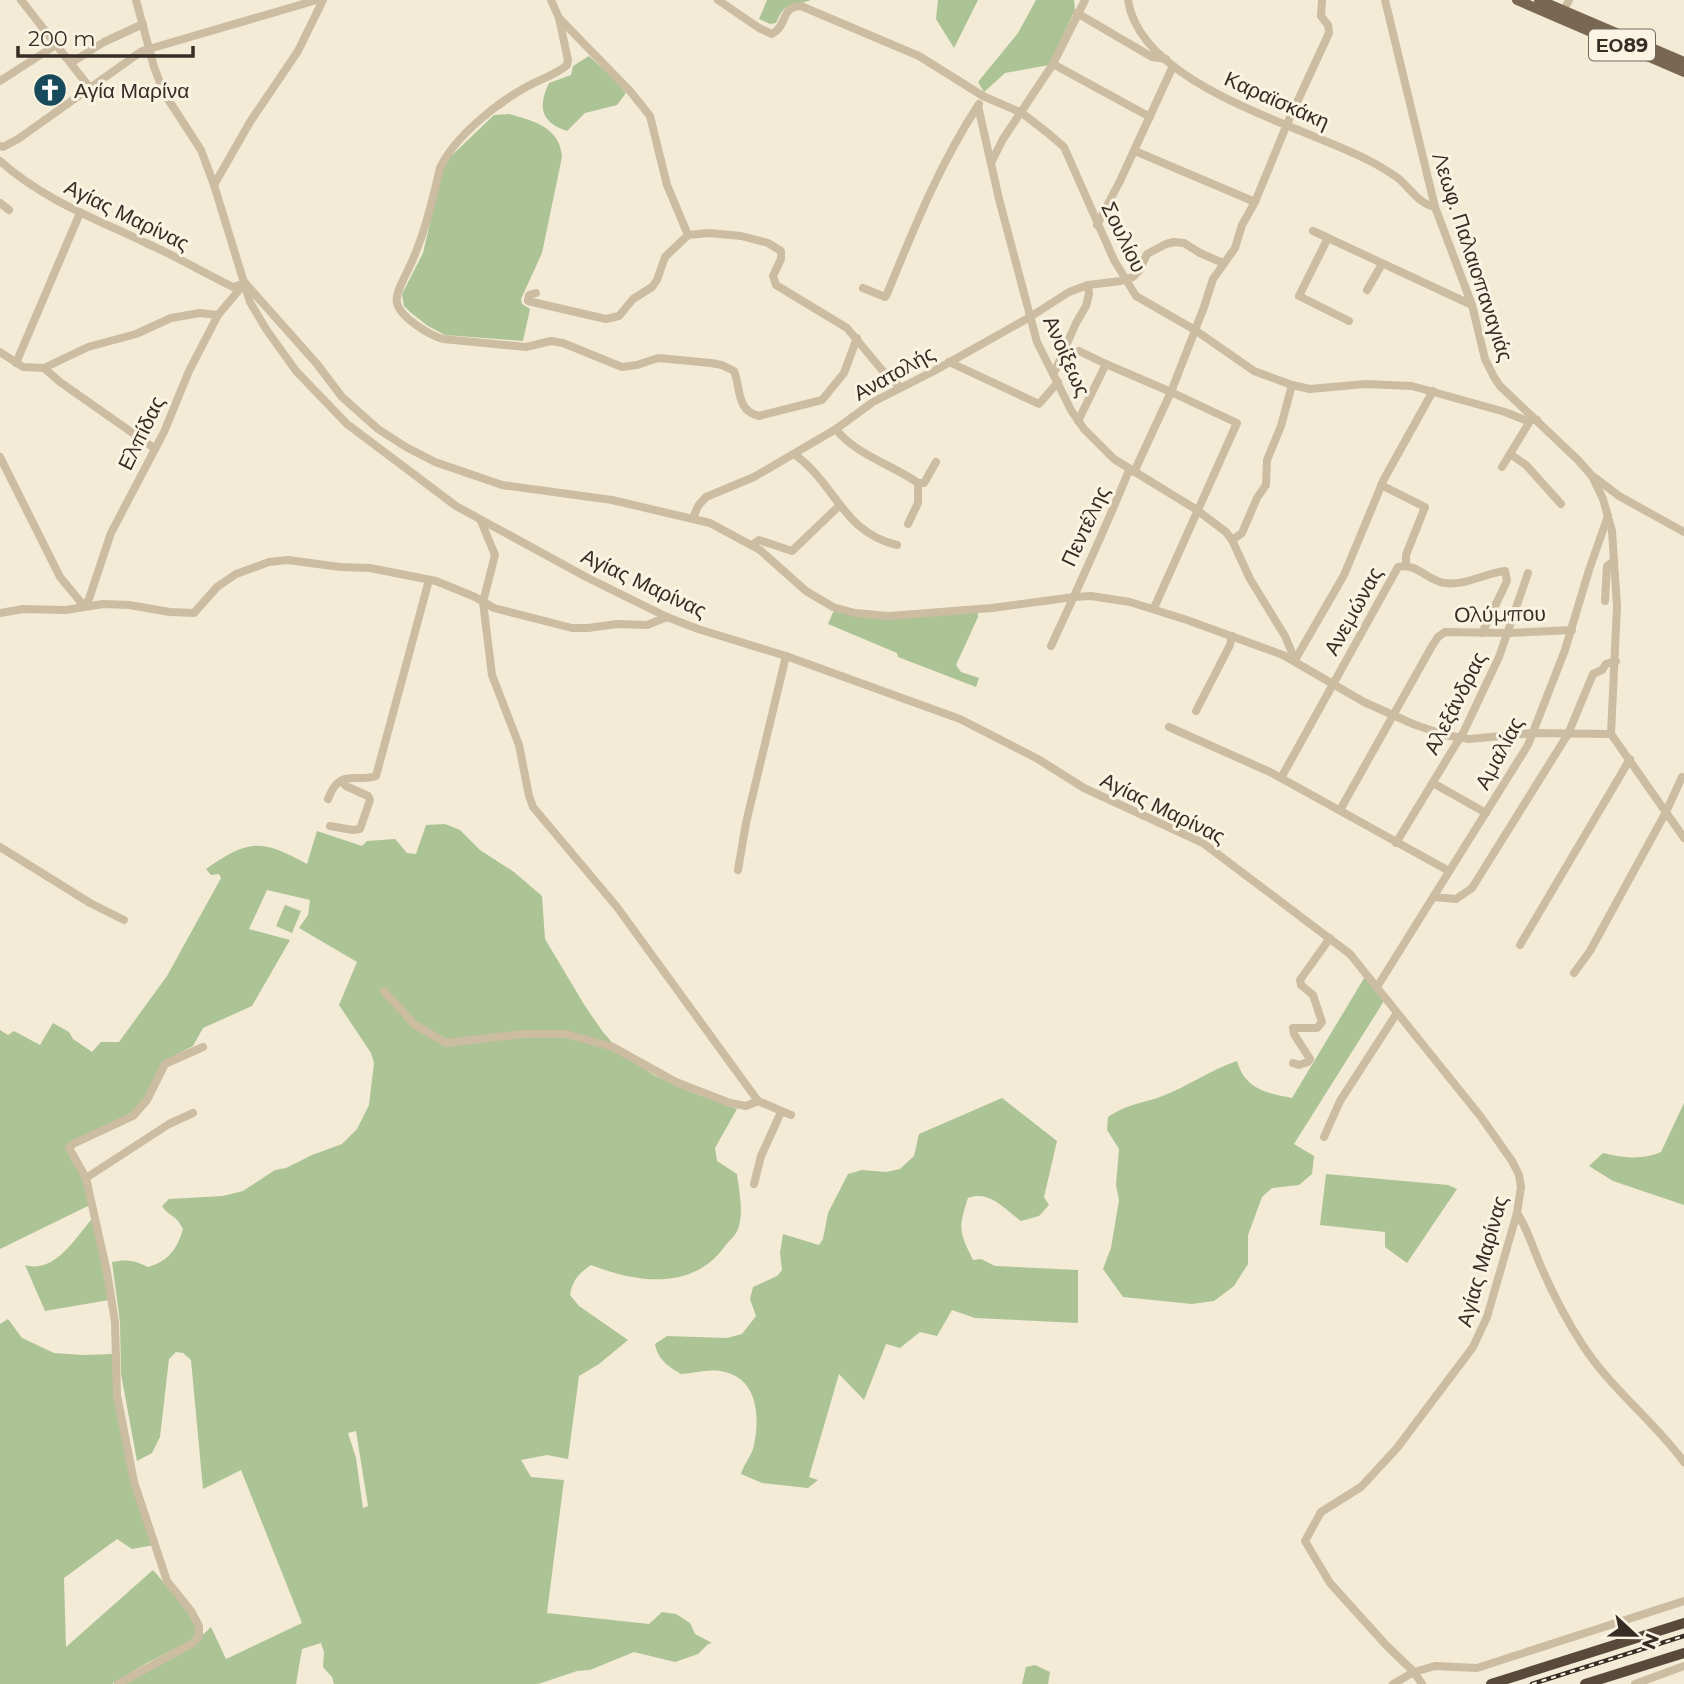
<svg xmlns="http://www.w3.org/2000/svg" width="1684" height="1684" font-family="Montserrat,sans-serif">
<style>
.green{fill:#acc395;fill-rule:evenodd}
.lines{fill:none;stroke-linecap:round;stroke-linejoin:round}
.minor{stroke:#ccbca1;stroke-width:8}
.major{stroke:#796754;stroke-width:10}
.highway{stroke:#58493b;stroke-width:10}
.rail-casing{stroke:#362d25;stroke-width:4.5}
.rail{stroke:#fbf4e3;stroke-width:2;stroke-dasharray:5;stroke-linecap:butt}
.labels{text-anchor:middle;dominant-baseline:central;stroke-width:6;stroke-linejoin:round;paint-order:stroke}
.shield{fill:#fbf4e3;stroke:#71695e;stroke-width:2}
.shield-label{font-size:19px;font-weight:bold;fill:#362d25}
.poi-label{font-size:21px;fill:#362d25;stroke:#fbf4e3;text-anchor:start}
.street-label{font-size:21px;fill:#362d25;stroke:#fbf4e3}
</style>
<rect width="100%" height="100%" fill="#f3ebd6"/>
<!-- green -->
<g class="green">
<path d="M 767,0 L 811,0 C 791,7 786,0 776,23 L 770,24 L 759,19 Z"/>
<polygon points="938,0 978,0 954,48 936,19"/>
<polygon points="1036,0 1074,0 1075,10 1049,65 1005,73 984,92 978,82 1018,33"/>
<path d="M 589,56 L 612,77 L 626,93 L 617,105 L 585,113 L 567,131 C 540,122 538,106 549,83 L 571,75 L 573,66 Z"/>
<path d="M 509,114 C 535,121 560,128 562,157 L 542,253 L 521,299 L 522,304 L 530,309 L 523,341 L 445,335 L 428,326 L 410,312 L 404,306 L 402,294 L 423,253 L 442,171 L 449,158 L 494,115 Z"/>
<polygon points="834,610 844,613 978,612 978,617 956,665 961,672 979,678 976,687 898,657 897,653 828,624"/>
<path d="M 445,824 L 460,830 L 480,850 L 514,872 L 542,896 L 545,939 L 585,1006 L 603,1032 L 622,1054 L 654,1075 L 688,1091 L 737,1109 L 715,1148 L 717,1161 L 737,1174 C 739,1191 744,1212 738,1229 C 736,1235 729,1241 725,1246 C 693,1291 637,1283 591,1265 C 579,1273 572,1281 570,1295 L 579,1306 L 628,1340 L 599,1364 L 579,1376 L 568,1459 L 547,1455 L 521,1460 L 531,1477 L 564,1480 L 547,1613 L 649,1624 L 662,1612 L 676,1614 L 690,1623 L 695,1634 L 712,1643 L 708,1644 L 698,1654 L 675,1662 L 634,1652 L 590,1670 L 577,1671 L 538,1684 L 334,1684 L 332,1677 L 323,1667 L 324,1652 L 321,1643 L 302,1649 L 296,1684 L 122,1684 L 190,1647 L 211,1627 L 226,1659 L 302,1623 L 241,1470 L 203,1489 L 191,1360 L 183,1353 L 176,1352 L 169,1359 L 160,1437 L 152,1453 L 137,1461 L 121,1374 L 120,1322 L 112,1262 C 126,1259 135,1260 148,1267 C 169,1261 177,1249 183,1229 C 175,1213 170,1218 162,1206 L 169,1199 L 223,1196 L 243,1191 L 275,1170 L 286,1168 L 312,1155 L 342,1144 L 357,1129 L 369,1105 L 374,1063 L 371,1053 L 339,1005 L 357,962 L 299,928 L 308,915 L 310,900 L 267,890 L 249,929 L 290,940 L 252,1006 L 203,1028 L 193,1046 L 166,1060 L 144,1099 L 130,1115 L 71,1142 L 90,1205 L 0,1249 L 0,1030 L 8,1035 L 14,1031 L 40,1045 L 53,1023 L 69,1032 L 73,1039 L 92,1052 L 101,1042 L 119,1042 L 167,976 L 221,878 L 219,874 L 211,875 L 206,869 C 249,839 261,839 307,864 L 317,831 L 362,846 L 367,841 L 395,839 L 407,853 L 416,854 L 426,825 ZM 356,1431 L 368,1506 L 363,1508 L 356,1458 L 348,1433 Z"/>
<polygon points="285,905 301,911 292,933 276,926"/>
<path d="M 1366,975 L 1384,1001 L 1294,1144 L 1314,1156 L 1312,1174 L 1299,1185 L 1272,1188 L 1262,1197 L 1248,1235 L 1248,1264 L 1234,1286 L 1214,1301 L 1192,1304 L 1123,1297 L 1103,1269 L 1111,1248 L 1119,1200 L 1116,1185 L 1119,1149 L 1107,1130 L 1108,1117 C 1127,1104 1140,1104 1160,1097 C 1187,1087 1210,1070 1237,1061 C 1245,1089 1266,1093 1292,1098 Z"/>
<path d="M 1002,1098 L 1057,1141 L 1044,1197 L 1049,1205 L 1039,1216 L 1021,1221 C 1004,1209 990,1190 968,1198 C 958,1228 959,1232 973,1260 L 981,1259 L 995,1266 L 1078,1270 L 1078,1323 L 975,1318 L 952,1310 L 937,1336 L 920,1332 L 900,1348 L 886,1344 L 864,1400 L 839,1374 L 809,1477 L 818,1480 L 808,1488 L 762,1483 L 741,1474 C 744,1463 752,1456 754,1445 C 760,1417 758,1380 725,1372 C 710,1368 696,1373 681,1374 C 668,1366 658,1360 655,1344 L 667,1336 L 727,1338 L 742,1334 L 756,1316 L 750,1299 L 753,1287 L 777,1276 L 782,1270 L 780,1253 L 783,1234 L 819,1245 L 823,1239 L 828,1213 L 848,1174 L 862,1170 L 886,1172 L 900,1169 L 914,1156 L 919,1134 Z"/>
<path d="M 1684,1103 L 1684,1205 L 1613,1181 L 1589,1166 L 1603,1153 C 1623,1158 1642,1160 1661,1152 Z"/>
<polygon points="1326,1174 1448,1185 1457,1189 1407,1263 1385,1247 1385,1232 1320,1225"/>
<path d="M 92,1219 L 109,1300 L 45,1311 L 25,1265 C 55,1274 75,1238 92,1219 Z"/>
<path d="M 8,1319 L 22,1338 L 54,1353 L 83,1355 L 113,1354 C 112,1419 136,1483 154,1545 L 132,1549 L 117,1539 L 64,1578 L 66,1647 L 153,1570 L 189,1612 L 198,1633 L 188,1642 L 147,1663 L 112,1684 L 0,1684 L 0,1324 Z"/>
<polygon points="1035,1665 1050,1672 1048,1684 1022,1684 1026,1667"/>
</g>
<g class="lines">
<!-- minor -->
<g class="minor">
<polyline points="21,0 90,88"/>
<polyline points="136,0 154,67 164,93 201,150 214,185 250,302 266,329 296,371 347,424 456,506 588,578 667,617 698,629 786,656 960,719 1038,759 1084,788 1203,843 1350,954 1481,1117 1512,1161 1519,1175 1521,1187 1517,1213 1487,1317 1473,1347 1397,1448 1361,1487 1321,1512 1305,1541 1330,1583 1386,1645 1414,1672 1422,1684"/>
<polyline points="551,0 559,18 630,91 650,116 667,185 688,235"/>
<path d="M 718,0 L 759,28 L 772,34 C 787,27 781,6 801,6 L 919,56 L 983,96 L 1022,113 L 1049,134 L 1064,147 L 1114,260 L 1136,296 L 1195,330 L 1254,371 L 1292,385 L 1310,389 L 1365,384 L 1412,386 L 1505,412 L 1525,420 L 1537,420"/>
<path d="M 1128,0 C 1140,86 1304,126 1370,161 C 1380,166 1389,172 1398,178 C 1410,188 1420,205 1435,207"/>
<polyline points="1385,0 1435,207 1472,305 1485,359 1494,377 1500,386 1578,460 1592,476 1603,499 1612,531 1617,606 1611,734 1684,838"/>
<polyline points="1077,13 1152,57 1166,59"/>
<polyline points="1561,16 1569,0"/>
<path d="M 559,18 L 568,60 L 567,65 C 556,75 540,79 528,86 C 497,103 455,136 440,168 C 432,203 423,240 407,272 C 403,281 395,293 397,303 C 400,317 429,335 443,339 L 526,347 L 551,341 L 563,343 L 622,367 L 637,365 L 658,358 L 711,363 L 722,365 L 734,371 C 741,388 736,411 759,416 L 822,400 L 844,373 L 857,338"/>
<polyline points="71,63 104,42 143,24"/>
<polyline points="1053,64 1150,117"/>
<polyline points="0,81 56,45"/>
<polyline points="978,106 999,199 1037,342 1071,410 1084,429 1114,459 1197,510 1226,532 1232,540 1250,579 1285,636 1295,660"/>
<polyline points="0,146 3,147 18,139 142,51 317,0"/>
<polyline points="1135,151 1255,202"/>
<path d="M 0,161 C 42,199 96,219 146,243 C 176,256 204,273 233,287 L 245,283"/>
<polyline points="991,163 1003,139 1053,64 1085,0"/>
<polyline points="214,185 250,122 298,51 323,0"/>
<polyline points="0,203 9,210"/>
<polyline points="1097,225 1120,181 1173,66"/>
<polyline points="1313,231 1472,305"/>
<polyline points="1328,238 1299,296 1349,321"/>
<polyline points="245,283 317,364 342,397 378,429 406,447 435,462 502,485 612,500 710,523 760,550 806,591 833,607 855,613 889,616 992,608 1074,597 1091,596 1130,602 1187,620 1283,655 1364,702 1413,724 1445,735 1469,739 1533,733 1611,734"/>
<path d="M 863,288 L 885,297 L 887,294 C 914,228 940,163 979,104"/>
<polyline points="1367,290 1382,264"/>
<polyline points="536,293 529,295 528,301 606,319 619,316 633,299 652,287 657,280 665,257 688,235 709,233 741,236 768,243 781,251 781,259 773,276 776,285 847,328 882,370 899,386"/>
<polyline points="0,352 23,367 44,368 88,347 136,334 171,318 200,313 218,315"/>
<polyline points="949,362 1039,404 1058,382"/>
<polyline points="16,363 80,213"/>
<polyline points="1106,364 1171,392 1134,472"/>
<polyline points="44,368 60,382 154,448"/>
<polyline points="1054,373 1076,323 1086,306 1089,294 1088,285"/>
<polyline points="1078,421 1106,364 1079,351"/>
<path d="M 836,429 C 854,454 893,465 918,483 L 918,503 L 908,524"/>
<path d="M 794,454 C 836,484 843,533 897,545"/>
<polyline points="1510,454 1526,465 1561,504"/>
<polyline points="0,457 60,577 84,606"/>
<polyline points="1502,467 1530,421"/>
<polyline points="1594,477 1619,496 1684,532"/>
<polyline points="918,483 924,483 936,462"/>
<polyline points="1381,485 1425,507 1406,555 1406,565"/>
<polyline points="693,518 698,506 706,497 754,477 836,429 873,402 934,371 1030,317 1069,292 1088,285 1121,281 1133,277 1139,271 1147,254 1166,244 1174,242 1184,243 1200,253 1223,263"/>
<polyline points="481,521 495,555 483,602 492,675 519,745 529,796 533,807 617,907 758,1101 791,1115"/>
<polyline points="1232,540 1242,533 1257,498 1266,485 1267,460 1281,426 1292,385"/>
<polyline points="752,545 759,540 792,551 840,505"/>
<polyline points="1605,601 1607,566 1614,561"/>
<polyline points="84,606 89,599 111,533 164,432 189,371 218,315 245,283"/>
<polyline points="1154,608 1237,423 1171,392 1204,307 1213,279 1235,248 1242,225 1255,202 1287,124 1329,33 1328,25 1321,16 1322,0"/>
<polyline points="0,613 23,609 66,610 103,604 129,605 170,612 194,613 217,587 236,574 269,562 288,560 340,567 370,568 436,581 475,597 494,608 572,628 588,628 617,624 647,625 667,617"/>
<path d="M 1051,646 C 1078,588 1105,530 1129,470"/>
<polyline points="1295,660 1344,575 1384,479 1433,391"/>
<polyline points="1196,711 1230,645 1232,636"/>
<polyline points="1169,727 1270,772 1449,871"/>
<path d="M 1281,778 L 1398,567 C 1416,562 1428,581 1444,583 C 1466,586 1485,573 1505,571 L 1507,581 L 1482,633"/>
<polyline points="1433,783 1486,813"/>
<path d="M 328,799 C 340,767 356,783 376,776 L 429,580"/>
<polyline points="1340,810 1432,646 1438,637 1445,632 1508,633 1572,630"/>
<polyline points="330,826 353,830 360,829 370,800 368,796 346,786 341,781"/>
<polyline points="1396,843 1464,731 1499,657 1528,573"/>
<polyline points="0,847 90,903 124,920"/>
<polyline points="738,870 746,823 786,656"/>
<polyline points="1434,897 1456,899 1472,888 1568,734 1593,674 1602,670 1606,664 1616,661"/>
<polyline points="1520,945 1630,759"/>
<polyline points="1574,973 1590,951 1666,812 1682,777"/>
<polyline points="1377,987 1528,745 1565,650 1589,570 1608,516"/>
<polyline points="384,991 414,1024 446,1043 523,1034 566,1034 613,1047 676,1082 730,1103 746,1106 758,1101"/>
<polyline points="1293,1063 1299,1065 1308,1062 1310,1059 1294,1034 1293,1028 1317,1028 1322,1022 1313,995 1301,985 1300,980 1330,938"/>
<polyline points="1324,1137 1340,1101 1397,1013"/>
<polyline points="86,1178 169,1124 193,1113"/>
<polyline points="754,1184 761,1156 781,1112"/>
<path d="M 1517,1213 C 1527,1228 1532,1245 1539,1262 C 1551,1290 1565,1318 1582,1344 C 1610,1388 1653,1420 1684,1462"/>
<polyline points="118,1684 193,1643 199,1636 199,1626 191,1611 167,1581 134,1482 117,1395 115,1322 107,1272 86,1178 69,1148 73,1144 133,1116 147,1100 165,1064 203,1047"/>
<polyline points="1393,1684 1414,1672 1435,1666 1477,1668 1684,1601"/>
<polyline points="1635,1684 1684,1666"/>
</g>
<!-- major -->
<g class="major">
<polyline points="1517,0 1684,72"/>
<polyline points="1539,0 1684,62"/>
</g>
<!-- highway -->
<g class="highway">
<polyline points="1491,1684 1684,1623"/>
<polyline points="1585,1684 1684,1653"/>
</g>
<!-- rail casing -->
<g class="rail-casing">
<polyline id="rail" points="1532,1684 1684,1636"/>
</g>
<!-- rail -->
<use href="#rail" class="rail"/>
</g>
<!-- icons -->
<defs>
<g id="church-disc" transform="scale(1.75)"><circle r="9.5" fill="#174a5b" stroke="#fbf4e3"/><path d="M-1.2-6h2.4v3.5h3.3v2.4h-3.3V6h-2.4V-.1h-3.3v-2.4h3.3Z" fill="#fff"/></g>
</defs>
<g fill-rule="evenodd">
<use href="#church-disc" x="50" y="90"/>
</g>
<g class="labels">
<!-- shield labels -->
<rect class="shield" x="1589" y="29.5" width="66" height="31" rx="5"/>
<g class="shield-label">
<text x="1622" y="45">ΕΟ89</text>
</g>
<!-- poi labels -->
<g class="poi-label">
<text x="74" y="90">Αγία Μαρίνα</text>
</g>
<!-- street labels -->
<g class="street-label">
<text transform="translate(1277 100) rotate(24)">Καραϊσκάκη</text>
<text transform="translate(127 215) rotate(26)">Αγίας Μαρίνας</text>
<text transform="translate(1124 237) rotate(64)">Σουλίου</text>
<text transform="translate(1473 257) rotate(72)">Λεωφ. Παλαιοπαναγιάς</text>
<text transform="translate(1067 356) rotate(66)">Ανοίξεως</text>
<text transform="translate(894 373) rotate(-29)">Ανατολής</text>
<text transform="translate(141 433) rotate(-64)">Ελπίδας</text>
<text transform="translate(1085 526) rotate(-65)">Πεντέλης</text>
<text transform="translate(644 583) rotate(25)">Αγίας Μαρίνας</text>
<text transform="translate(1353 611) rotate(-61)">Ανεμώνας</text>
<text transform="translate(1500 614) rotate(-1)">Ολύμπου</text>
<text transform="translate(1455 703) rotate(-63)">Αλεξάνδρας</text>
<text transform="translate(1499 753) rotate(-62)">Αμαλίας</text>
<text transform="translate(1163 808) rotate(26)">Αγίας Μαρίνας</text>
<text transform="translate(1482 1261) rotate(-74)">Αγίας Μαρίνας</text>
</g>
</g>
<!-- north arrow -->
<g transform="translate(1635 1635) rotate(112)" stroke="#fbf4e3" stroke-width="5" paint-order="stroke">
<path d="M0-5L12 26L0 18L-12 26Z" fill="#362d25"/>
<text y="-10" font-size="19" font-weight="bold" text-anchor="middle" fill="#362d25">N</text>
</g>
<!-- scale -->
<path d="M18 46v10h175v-10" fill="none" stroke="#362d25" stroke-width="3.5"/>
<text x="28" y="46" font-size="21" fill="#362d25" stroke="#fbf4e3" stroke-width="5" paint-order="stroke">200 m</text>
</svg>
